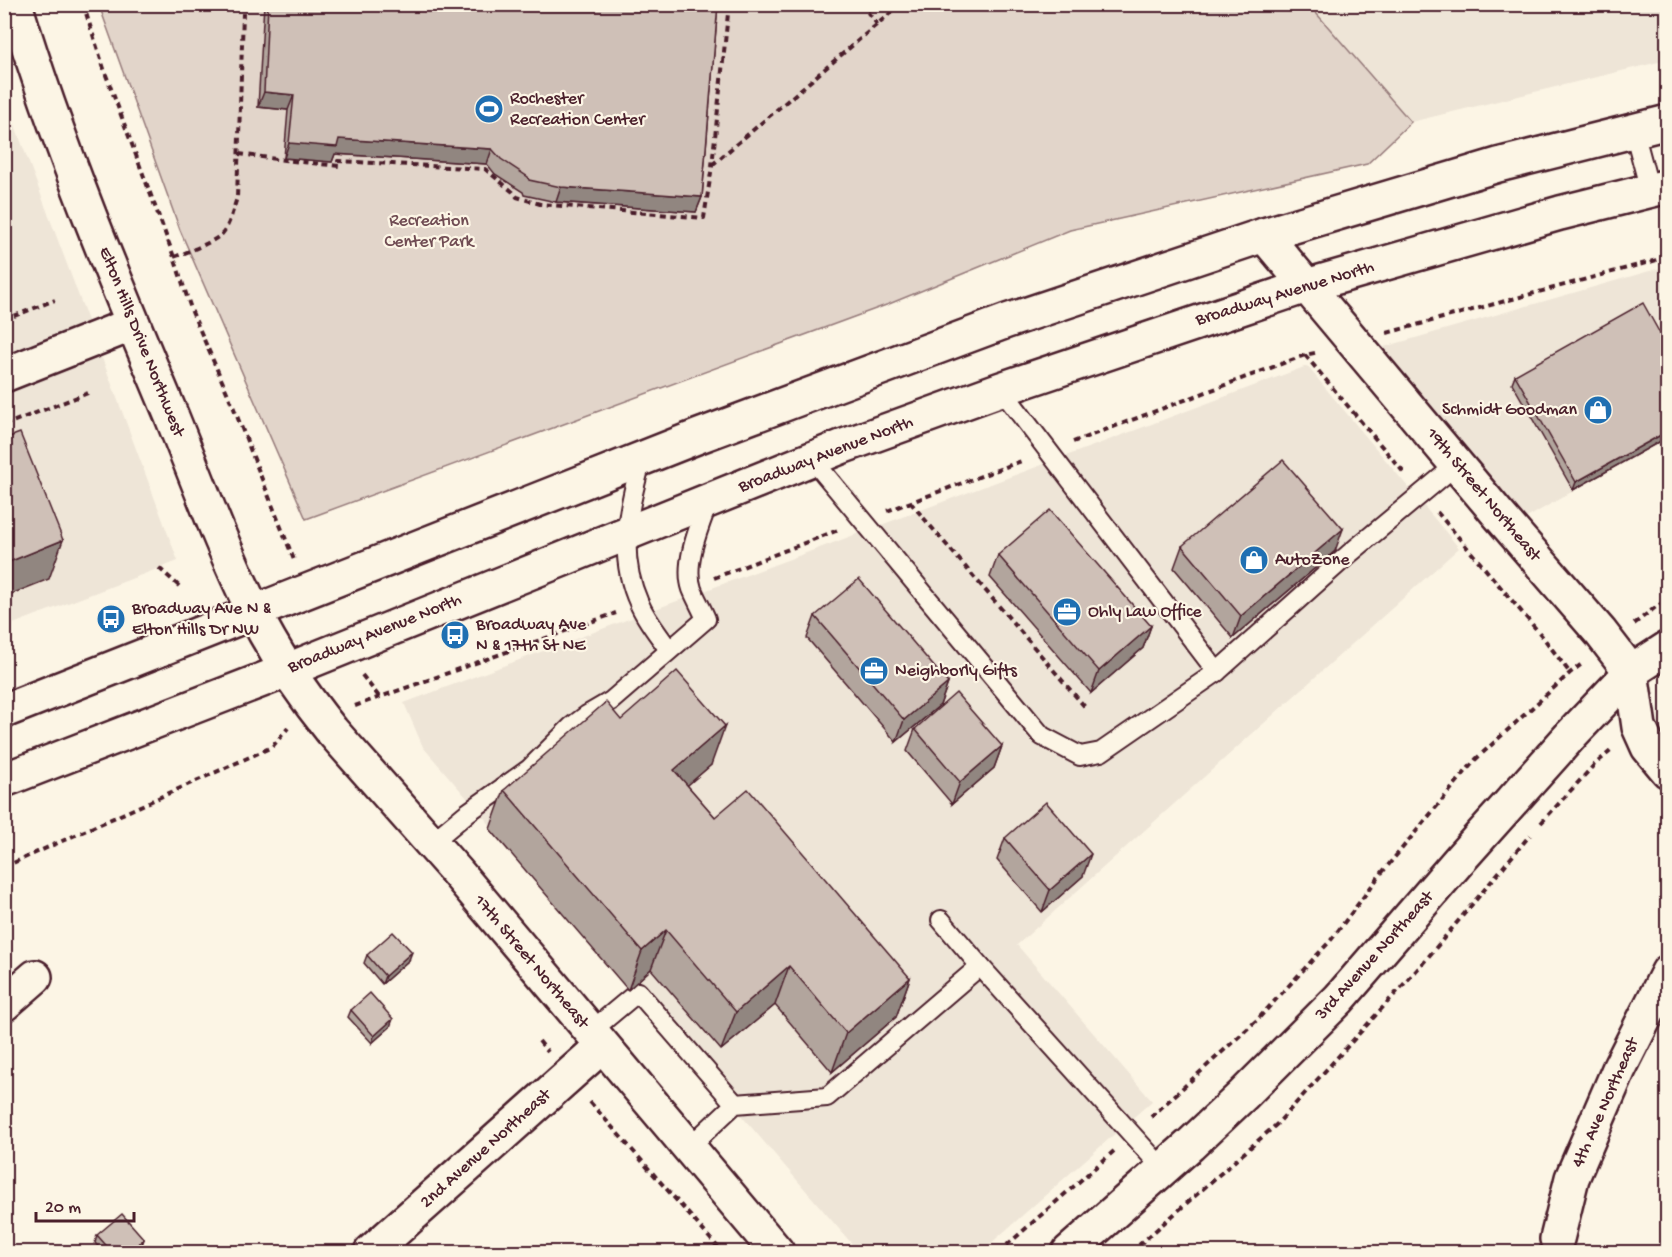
<svg xmlns="http://www.w3.org/2000/svg" width="1672" height="1257" font-family="'Gochi Hand',sans-serif">
<style>
.built{fill:#eee5d7}
.green{fill:#e2d5ca;stroke:#967a7a;stroke-width:1.5}
.lines{fill:none;stroke-linecap:round;stroke-linejoin:round}
.lane-casing{stroke:#4a1f2b;stroke-width:22}
.street-casing{stroke:#4a1f2b;stroke-width:38}
.secondary-casing{stroke:#4a1f2b;stroke-width:38}
.primary-casing{stroke:#4a1f2b;stroke-width:38}
.path{stroke:#4a1f2b;stroke-width:4;stroke-dasharray:6 4.5;stroke-linecap:butt}
.lane{stroke:#fcf5e5;stroke-width:18}
.street{stroke:#fcf5e5;stroke-width:33}
.secondary{stroke:#fcf5e5;stroke-width:33}
.primary{stroke:#fcf5e5;stroke-width:33}
.wall{fill:#b2a59d;stroke:#4a1f2b;stroke-width:1.5}
.shaded-wall{fill:#918680;stroke:#4a1f2b;stroke-width:1.5}
.building{fill:#cfc0b7;stroke:#4a1f2b;stroke-width:1.5}
.labels{text-anchor:middle;dominant-baseline:central;stroke-width:4.5;stroke-linejoin:round;paint-order:stroke}
.poi-label{font-size:18px;fill:#4a1f2b;stroke:#fcf5e5;text-anchor:start}
.park-label{font-size:18px;fill:#704c53;stroke:#fcf5e5}
.street-label{font-size:18px;fill:#4a1f2b;stroke:#fcf5e5}
</style>
<rect width="100%" height="100%" fill="#fcf5e5"/>
<filter id="ink" filterUnits="userSpaceOnUse"><feTurbulence type="fractalNoise" baseFrequency=".0167" numOctaves="2"/><feDisplacementMap in="SourceGraphic" scale="12" xChannelSelector="R" yChannelSelector="G"/><feConvolveMatrix kernelMatrix="1 2 1 2 8 2 1 2 1" color-interpolation-filters="sRGB"/></filter>
<g filter="url(#ink)">
<!-- built -->
<g class="built">
<polygon points="1309,5 1667,5 1667,60 1411,122"/>
<polygon points="4,96 178,561 5,627 4,627"/>
<polygon points="1667,266 1667,437 1509,528 1363,353"/>
<polygon points="1307,366 1459,548 1017,945 1152,1101 981,1252 859,1252 423,747 404,703"/>
</g>
<!-- green -->
<polygon class="green" points="99,5 1309,5 1411,122 1367,164 1070,230 889,304 306,519 180,230"/>
<g class="lines">
<!-- lane casing -->
<g class="lane-casing">
<g id="lane">
<polyline points="1634,131 1650,191"/>
<polyline points="1001,389 1217,672"/>
<path d="M 642,459 C 628,507 617,555 639,603 C 646,620 659,635 669,650"/>
<polyline points="812,459 1042,736 1080,756 1101,752 1217,672 1349,554 1456,465"/>
<path d="M 431,843 L 467,813 L 529,769 L 571,727 L 587,715 L 611,701 L 706,619 C 702,609 696,599 692,589 C 683,563 700,525 709,500"/>
<polyline points="941,920 980,966"/>
<polyline points="590,1032 638,992 735,1104"/>
<polyline points="688,1148 735,1104 827,1097 980,966 1163,1169"/>
</g>
</g>
<!-- street casing -->
<g class="street-casing">
<g id="street">
<polyline points="1264,235 1498,514 1601,633 1631,672 1639,727 1648,747 1668,771"/>
<polyline points="4,375 133,324"/>
<polyline points="4,1004 35,977"/>
<polyline points="1557,1239 1572,1178 1619,1069 1668,972"/>
<polyline points="371,1252 602,1046"/>
</g>
</g>
<!-- secondary casing -->
<g class="secondary-casing">
<g id="secondary">
<path d="M 15,4 C 58,145 115,281 172,417 C 198,481 222,547 253,610 C 274,652 303,695 332,731 L 456,871 L 777,1252"/>
<polyline points="1069,1252 1190,1145 1243,1095 1339,999 1461,858 1572,734 1631,672 1668,648"/>
</g>
</g>
<!-- primary casing -->
<g class="primary-casing">
<g id="primary">
<polyline points="4,711 699,436 1007,321 1264,235 1498,165 1668,122"/>
<polyline points="4,780 288,670 841,447 1001,389 1306,286 1560,213 1668,186"/>
</g>
</g>
<!-- path -->
<g class="path">
<polyline points="83,4 106,75 174,257 192,312 233,406 294,560"/>
<polyline points="861,4 877,24"/>
<polyline points="239,154 284,160 339,166 338,161 485,169 513,192 517,197 540,204 704,218 712,166 729,4"/>
<polyline points="712,165 901,4"/>
<path d="M 174,257 C 187,252 212,243 222,234 C 230,225 233,209 237,198 L 243,13"/>
<polyline points="4,320 55,300"/>
<polyline points="1387,333 1668,257"/>
<polyline points="1305,355 1405,474"/>
<polyline points="4,425 88,393"/>
<polyline points="1073,442 1305,355 1319,352"/>
<polyline points="910,502 1085,707"/>
<polyline points="887,511 1024,460"/>
<polyline points="1437,512 1542,636 1570,673"/>
<polyline points="159,568 180,587"/>
<polyline points="714,578 838,530"/>
<polyline points="1634,624 1657,606 1668,600"/>
<polyline points="362,675 380,698"/>
<polyline points="355,706 616,613"/>
<polyline points="1541,823 1594,765 1613,749"/>
<polyline points="4,867 272,747 288,728"/>
<polyline points="539,1041 548,1052"/>
<polyline points="590,1102 722,1252"/>
<polyline points="1151,1117 1257,1020 1331,940 1380,875 1476,759 1570,673 1583,663"/>
<polyline points="999,1252 1114,1151"/>
<polyline points="1131,1252 1277,1124 1424,962 1530,835"/>
</g>
<!-- lane -->
<use href="#lane" class="lane"/>
<!-- street -->
<use href="#street" class="street"/>
<!-- secondary -->
<use href="#secondary" class="secondary"/>
<!-- primary -->
<use href="#primary" class="primary"/>
</g>
<!-- wall -->
<g class="wall">
<polygon points="264,4 718,4 702,197 696,212 556,202 524,195 523,192 495,174 487,164 335,154 332,162 284,158 288,110 258,107"/>
<polygon points="1668,348 1668,437 1573,490 1512,383 1515,375"/>
<polygon points="1182,546 1335,551 1233,638 1174,568"/>
<polygon points="998,555 1151,626 1143,648 1091,693 990,577"/>
<polygon points="815,616 948,683 940,705 896,742 807,638"/>
<polygon points="621,720 711,765 687,785 715,817 910,978 896,1017 832,1072 775,1005 721,1050 651,969 628,990 490,829 504,790"/>
<polygon points="915,729 1002,746 994,768 952,804 907,751"/>
<polygon points="1005,838 1083,876 1042,912 997,860"/>
<polygon points="367,955 409,960 382,984 364,963"/>
<polygon points="351,1010 390,1027 372,1043 348,1017"/>
<polygon points="97,1235 144,1239 141,1247 135,1252 103,1252 95,1243"/>
</g>
<!-- shaded-wall -->
<g class="shaded-wall">
<polygon points="264,92 294,95 288,110 258,107"/>
<polygon points="339,139 492,149 487,164 335,154 332,162 284,158 289,143"/>
<polygon points="561,187 702,197 696,212 556,202"/>
<polygon points="1668,431 1668,437 1573,490 1576,482"/>
<polygon points="1343,529 1335,551 1233,638 1241,616"/>
<polygon points="63,540 49,579 4,597 4,564"/>
<polygon points="1151,626 1143,648 1091,693 1099,671"/>
<polygon points="948,683 940,705 896,742 904,720"/>
<polygon points="725,726 711,765 660,809 674,770"/>
<polygon points="1002,746 994,768 952,804 960,782"/>
<polygon points="1091,854 1083,876 1042,912 1050,890"/>
<polygon points="666,930 651,969 628,990 642,951"/>
<polygon points="412,952 409,960 382,984 385,976"/>
<polygon points="789,966 775,1005 721,1050 736,1012"/>
<polygon points="910,978 896,1017 832,1072 846,1033"/>
<polygon points="393,1019 390,1027 372,1043 374,1036"/>
<polygon points="144,1239 141,1247 135,1252 129,1252"/>
</g>
<!-- building -->
<g class="building">
<polygon points="268,4 718,4 702,197 561,187 529,180 528,177 501,159 492,149 339,139 337,147 289,143 294,95 264,92"/>
<polygon points="1643,303 1668,348 1668,431 1576,482 1515,375"/>
<polygon points="20,433 63,540 4,564 4,439"/>
<polygon points="1283,460 1343,529 1241,616 1182,546"/>
<polygon points="1050,510 1151,626 1099,671 998,555"/>
<polygon points="859,579 948,683 904,720 815,616"/>
<polygon points="677,671 725,726 674,770 715,817 748,789 910,978 846,1033 789,966 736,1012 666,930 642,951 504,790 606,702 621,720"/>
<polygon points="956,693 1002,746 960,782 915,729"/>
<polygon points="1046,802 1091,854 1050,890 1005,838"/>
<polygon points="393,932 412,952 385,976 367,955"/>
<polygon points="370,993 393,1019 374,1036 351,1010"/>
<polygon points="122,1214 144,1239 129,1252 112,1252 97,1235"/>
</g>
</g>
<!-- icons -->
<defs>
<g id="stadium-disc" transform="scale(1.5)"><circle r="9.5" fill="#1f6fb2" stroke="#fcf5e5"/><path d="M0-5a6.5 5 0 1 0 0 10a6.5 5 0 1 0 0-10ZM-3.5-1.8h7v3.6h-7Z" fill="#fff"/></g>
<g id="shop-disc" transform="scale(1.5)"><circle r="9.5" fill="#1f6fb2" stroke="#fcf5e5"/><path d="M-5-2.5h2.3a2.7 3.5 0 0 1 5.4 0H5L5.5 6h-11ZM-1.5-2.5h3a1.5 2.3 0 0 0-3 0Z" fill="#fff"/></g>
<g id="office-disc" transform="scale(1.5)"><circle r="9.5" fill="#1f6fb2" stroke="#fcf5e5"/><path d="M-6-3h4V-5.5h4V-3h4V5H-6ZM-1-4.5V-3h2v-1.5ZM-6 0V1H6V0Z" fill="#fff"/></g>
<g id="bus-disc" transform="scale(1.5)"><circle r="9.5" fill="#1f6fb2" stroke="#fcf5e5"/><path d="M-5-6H5V4H4V6H2V4H-2V6H-4V4H-5ZM-3.5-4V0h7V-4ZM-3.5 1.2v1.5H-2V1.2ZM2 1.2v1.5H3.5V1.2Z" fill="#fff"/></g>
</defs>
<g fill-rule="evenodd">
<use href="#stadium-disc" x="489" y="109"/>
<use href="#shop-disc" x="1598" y="410"/>
<use href="#shop-disc" x="1254" y="560"/>
<use href="#office-disc" x="1067" y="612"/>
<use href="#bus-disc" x="111" y="619"/>
<use href="#bus-disc" x="455" y="635"/>
<use href="#office-disc" x="874" y="671"/>
</g>
<g class="labels">
<!-- poi labels -->
<g class="poi-label">
<text x="510" y="99">Rochester<tspan x="510" dy="21">Recreation Center</tspan></text>
<text x="1577" y="410" text-anchor="end">Schmidt Goodman</text>
<text x="1275" y="560">AutoZone</text>
<text x="132" y="609">Broadway Ave N &amp;<tspan x="132" dy="21">Elton Hills Dr NW</tspan></text>
<text x="1088" y="612">Ohly Law Office</text>
<text x="476" y="625">Broadway Ave<tspan x="476" dy="21">N &amp; 17th St NE</tspan></text>
<text x="895" y="671">Neighborly Gifts</text>
</g>
<!-- park labels -->
<g class="park-label">
<text x="429" y="221">Recreation<tspan x="429" dy="21">Center Park</tspan></text>
</g>
<!-- street labels -->
<g class="street-label">
<text transform="translate(1285 294) rotate(-17)">Broadway Avenue North</text>
<text transform="translate(141 342) rotate(68)">Elton Hills Drive Northwest</text>
<text transform="translate(826 455) rotate(-21)">Broadway Avenue North</text>
<text transform="translate(1483 495) rotate(50)">19th Street Northeast</text>
<text transform="translate(375 634) rotate(-22)">Broadway Avenue North</text>
<text transform="translate(1375 956) rotate(-48)">3rd Avenue Northeast</text>
<text transform="translate(531 962) rotate(50)">17th Street Northeast</text>
<text transform="translate(1606 1103) rotate(-66)">4th Ave Northeast</text>
<text transform="translate(486 1149) rotate(-42)">2nd Avenue Northeast</text>
</g>
</g>
<!-- margin -->
<rect width="1672" height="1257" fill="none" stroke="#fcf5e5" stroke-width="24"/>
<rect x="12" y="12" width="1648" height="1233" fill="none" stroke="#4a1f2b" stroke-width="2" filter="url(#ink)"/>
<!-- scale -->
<path d="M36 1212v9h98v-9" fill="none" stroke="#4a1f2b" stroke-width="3"/>
<text x="45" y="1212" font-size="18" fill="#4a1f2b" stroke="#fcf5e5" stroke-width="4.5" paint-order="stroke">20 m</text>
</svg>
